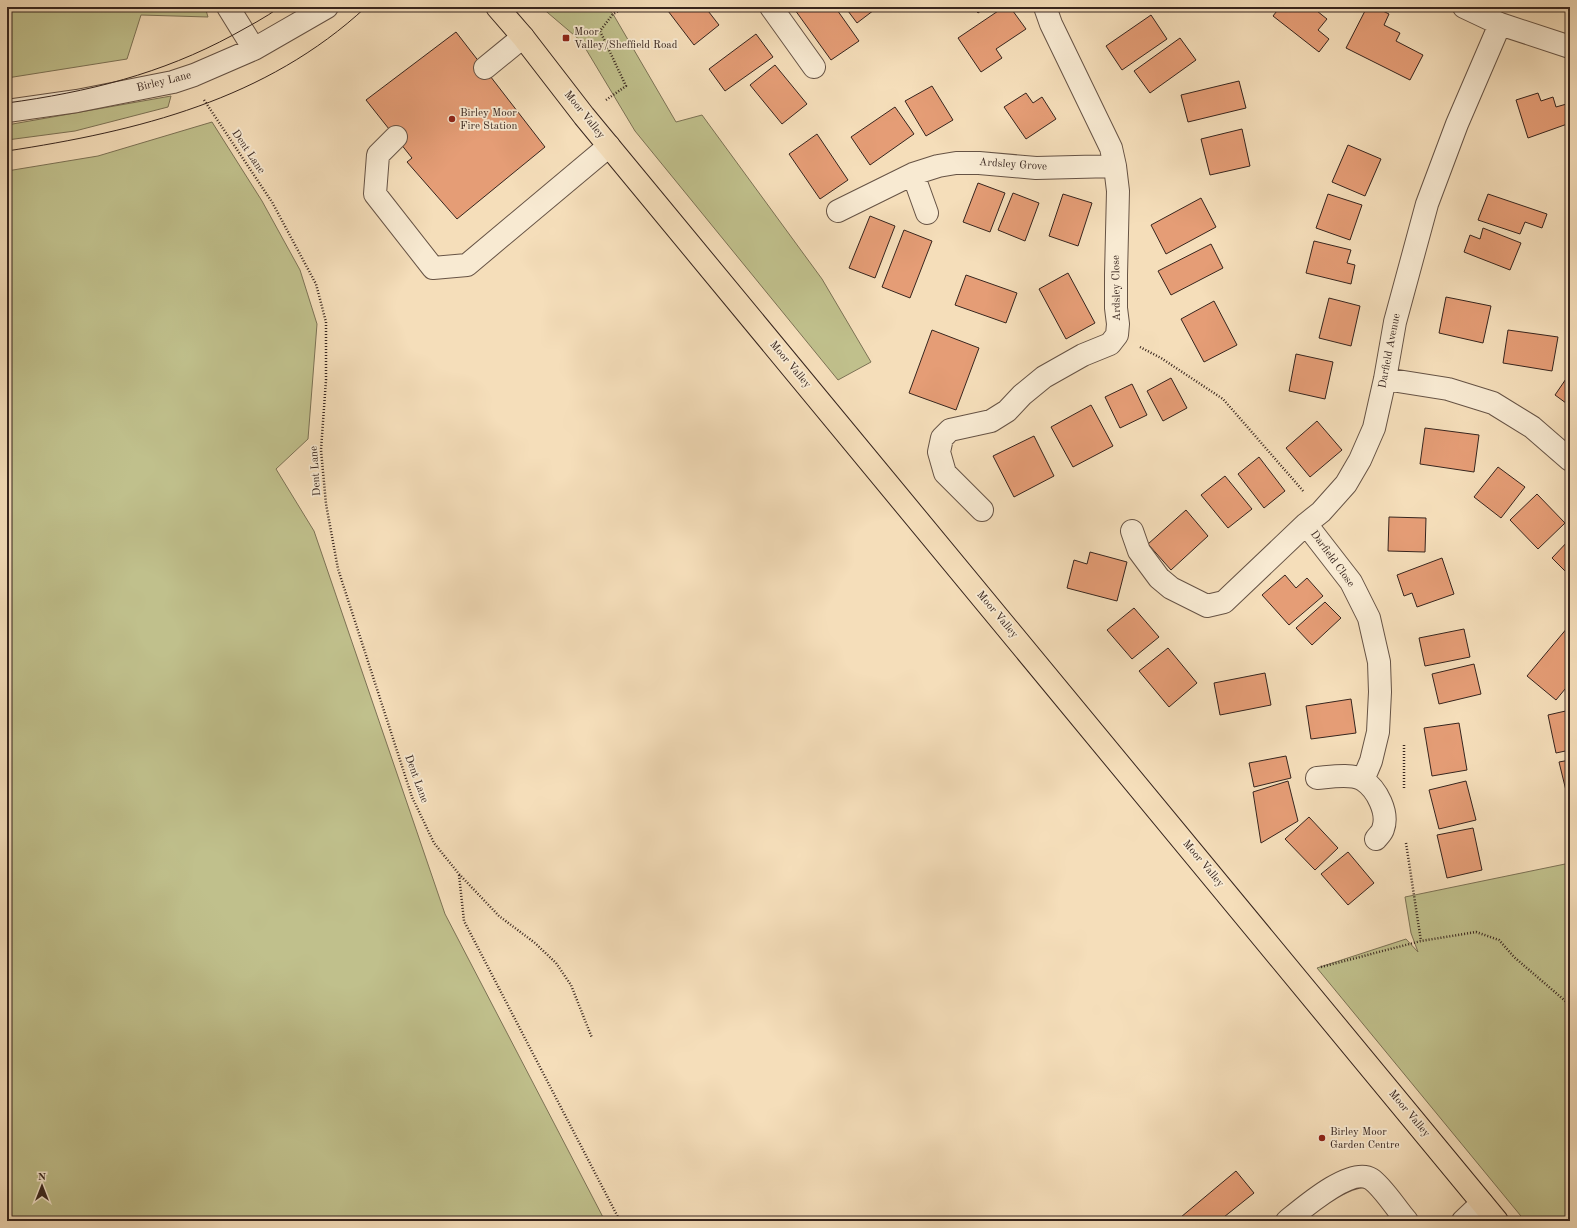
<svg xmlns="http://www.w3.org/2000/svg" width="1577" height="1228" viewBox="0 0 1577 1228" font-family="'Old Standard TT',serif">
<rect width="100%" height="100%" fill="#f5deba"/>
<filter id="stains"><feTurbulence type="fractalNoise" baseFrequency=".005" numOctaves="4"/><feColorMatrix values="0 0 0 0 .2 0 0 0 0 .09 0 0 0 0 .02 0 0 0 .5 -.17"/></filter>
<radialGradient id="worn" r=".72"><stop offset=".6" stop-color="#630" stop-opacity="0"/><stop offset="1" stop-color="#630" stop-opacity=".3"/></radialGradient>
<path fill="#c0c08c" stroke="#7c7255" d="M7,7H205L208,17L141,15L127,59L7,78Z
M541,7H605L613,14L676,122L702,115L822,279L871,362L838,380L635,131L581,41Z
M171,96L168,107L75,131L7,140V125Z
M212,122L262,201L300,270L317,324L308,439L276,469L314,531L445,914L605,1221H7V171L98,156Z
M1570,863V1221H1525L1317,968L1406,939L1418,952L1411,933L1405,897Z"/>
<path fill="#e59d76" stroke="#37251e" d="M665,7H705L719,25L694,45Z
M800,7H835L859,41L831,60L795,10Z
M845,7H878L857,23Z
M973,7H986L978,13Z
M1004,7H1010L1026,29L996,49L1002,58L981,72L958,38Z
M1280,7H1312L1327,19L1318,30L1329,39L1319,52L1273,16Z
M1367,7H1375L1389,14L1384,25L1400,33L1396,41L1423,55L1410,80L1346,48Z
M1151,15L1167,39L1122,70L1106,46Z
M456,32L545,147L457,219L407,162L412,158L366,100Z
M756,34L773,57L725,91L709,69Z
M1180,38L1196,60L1150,93L1134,71Z
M775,65L807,104L782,124L750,85Z
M1239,81L1246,108L1188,122L1181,95Z
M932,86L953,120L926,136L905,101Z
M1026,93L1033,103L1042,97L1056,119L1026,139L1004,107Z
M1538,93L1541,101L1553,97L1556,107L1570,103V123L1528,138L1516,100Z
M895,107L914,134L870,165L851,137Z
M1242,129L1250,166L1210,175L1201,139Z
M817,134L848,180L820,199L789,154Z
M1348,145L1381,159L1365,196L1332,182Z
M978,183L1005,193L990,232L963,222Z
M1013,193L1039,203L1025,241L998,230Z
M1063,194L1092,203L1078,246L1049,236Z
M1328,194L1362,205L1350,240L1316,228Z
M1488,194L1547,214L1542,228L1525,222L1520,234L1478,220Z
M1201,198L1216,227L1166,254L1151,225Z
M870,216L895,226L875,278L849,268Z
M1483,228L1521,243L1510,270L1464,252L1470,235L1480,239Z
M904,230L932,241L910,298L882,287Z
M1314,241L1351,250L1347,263L1355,265L1351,284L1306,273Z
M1211,244L1223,268L1171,295L1158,271Z
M1068,273L1095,323L1066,339L1039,289Z
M966,275L1017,293L1006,323L955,305Z
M1446,297L1491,306L1483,343L1439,333Z
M1329,298L1360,306L1351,346L1319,338Z
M1214,301L1237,345L1204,362L1181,319Z
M932,330L979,348L956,410L909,393Z
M1508,330L1558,337L1552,371L1503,363Z
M1296,354L1333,362L1325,399L1289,391Z
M1570,373V406L1555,395Z
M1171,378L1187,408L1163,421L1147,391Z
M1132,384L1147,415L1120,428L1105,397Z
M1091,405L1113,446L1073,467L1051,427Z
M1317,421L1342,450L1310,477L1286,448Z
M1425,428L1479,435L1474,472L1420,464Z
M1034,436L1054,476L1014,497L993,456Z
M1259,457L1285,491L1264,508L1238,474Z
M1498,467L1525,487L1501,518L1474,497Z
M1225,476L1252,509L1228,528L1201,495Z
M1537,494L1565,523L1538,549L1510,520Z
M1186,510L1208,536L1171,570L1148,544Z
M1389,517L1426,518L1425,552L1388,551Z
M1570,539V576L1552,558Z
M1090,552L1127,562L1117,601L1067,588L1074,560L1087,564Z
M1442,558L1454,594L1417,607L1412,593L1404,596L1397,575Z
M1285,575L1296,588L1307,578L1323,596L1289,625L1262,595Z
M1325,602L1341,618L1312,645L1296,628Z
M1134,608L1159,637L1132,659L1107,630Z
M1568,627L1570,628V683L1556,700L1527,676Z
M1464,629L1470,657L1425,666L1419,638Z
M1168,648L1197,683L1169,707L1139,671Z
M1474,664L1481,694L1439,704L1432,674Z
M1265,673L1271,705L1220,715L1214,683Z
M1351,699L1356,733L1311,739L1306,706Z
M1570,710V750L1556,753L1548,715Z
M1459,723L1467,770L1432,776L1424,728Z
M1286,756L1291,778L1254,787L1249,763Z
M1570,760V807L1559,762Z
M1288,781L1298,821L1261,843L1253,792Z
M1466,781L1476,820L1439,829L1429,790Z
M1309,817L1338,848L1315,870L1285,839Z
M1473,828L1482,870L1447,878L1437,835Z
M1348,852L1374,883L1348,905L1321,874Z
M1236,1171L1254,1193L1219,1221H1184L1181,1217Z"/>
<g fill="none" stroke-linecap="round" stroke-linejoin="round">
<g stroke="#665345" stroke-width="24">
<path id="minor" d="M228,7L254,49
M771,7L814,67
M1464,7L1500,24L1570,47
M485,68L523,37
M7,111L77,101L173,82L194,75L254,49L327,7
M396,137L378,155L375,194L433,268L467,265L609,146
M913,174L927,213
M838,211L913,174L938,166L956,163H979L1036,168L1115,166
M1385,379L1448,389L1493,403L1532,427L1570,460
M982,510L945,473L939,452L942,438L950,430L991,421L1007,411L1022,395L1044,377L1083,355L1110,344L1117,335L1118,324L1116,308V275L1118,191L1115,166L1111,148L1051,24L1045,7
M1306,524L1351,582L1369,618L1379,662L1380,692L1378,732L1371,761L1363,780
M1132,531L1139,551L1159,578L1171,588L1207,606L1224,602L1306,524L1321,512L1346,484L1360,460L1374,428L1385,379L1395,322L1427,204L1457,124L1500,24
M1317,778C1330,777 1352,773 1363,780C1377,789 1389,813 1383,829C1382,833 1378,836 1376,839
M1287,1221C1302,1209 1351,1166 1371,1179C1383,1187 1397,1210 1407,1221
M1463,1221L1482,1203"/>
</g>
<g stroke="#37251e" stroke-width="24">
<path id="major" d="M497,7L523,37L584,116L1497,1221"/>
</g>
<path stroke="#37251e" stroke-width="2.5" stroke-dasharray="1 2" stroke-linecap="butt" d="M191,7H202
M204,100L272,202L316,284L326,322V380L321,450L326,504L338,569L412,797L434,843L459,874L499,916L535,943L556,963L571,985L592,1038
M606,100L626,86L600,31L613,14L625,7
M1140,347L1161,358L1223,399L1304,492
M1404,745V788
M1406,843L1421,941
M459,875L464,921L620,1221
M1321,967L1421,941L1476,932L1499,940L1514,957L1570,1005"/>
<use href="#minor" stroke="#f8ead2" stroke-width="22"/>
<use href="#major" stroke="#f5deba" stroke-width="22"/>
<path stroke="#37251e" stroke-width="1" d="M7,103C88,92 161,74 233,35C249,26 265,18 280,7
M7,151C138,131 266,100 366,7"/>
</g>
<g fill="#8f2418" stroke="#f8ead2" stroke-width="1.5">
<rect x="562" y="34" width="8" height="8" rx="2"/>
<circle cx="452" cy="119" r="4"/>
<circle cx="1322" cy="1138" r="4"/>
</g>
<g text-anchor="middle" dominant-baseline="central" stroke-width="3.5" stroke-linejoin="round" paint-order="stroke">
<g font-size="11" fill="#37251e" stroke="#f8ead2" text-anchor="start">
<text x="574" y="32">Moor<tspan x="574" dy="13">Valley/Sheffield Road</tspan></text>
<text x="460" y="113">Birley Moor<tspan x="460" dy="13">Fire Station</tspan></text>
<text x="1330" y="1132">Birley Moor<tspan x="1330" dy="13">Garden Centre</tspan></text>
</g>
<g font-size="11" fill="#37251e" stroke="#f8ead2">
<text transform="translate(164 82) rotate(-14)">Birley Lane</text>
<text transform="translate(584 115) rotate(51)">Moor Valley</text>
<text transform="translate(248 152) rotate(56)">Dent Lane</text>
<text transform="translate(1013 165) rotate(4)">Ardsley Grove</text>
<text transform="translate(1117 288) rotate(-91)">Ardsley Close</text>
<text transform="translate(1390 351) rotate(-79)">Darfield Avenue</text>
<text transform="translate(790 365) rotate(50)">Moor Valley</text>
<text transform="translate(316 471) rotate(-94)">Dent Lane</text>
<text transform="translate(1332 559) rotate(54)">Darfield Close</text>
<text transform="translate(997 615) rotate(50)">Moor Valley</text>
<text transform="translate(416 779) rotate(70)">Dent Lane</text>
<text transform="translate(1203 864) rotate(50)">Moor Valley</text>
<text transform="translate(1409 1114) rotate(50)">Moor Valley</text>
</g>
</g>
<rect width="1577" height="1228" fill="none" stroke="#f5deba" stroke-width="24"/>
<rect x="8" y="8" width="1561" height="1212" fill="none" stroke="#37251e" stroke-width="2"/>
<rect x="12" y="12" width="1553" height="1204" fill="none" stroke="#37251e"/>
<g transform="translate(42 1186)" stroke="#f8ead2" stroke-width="3" paint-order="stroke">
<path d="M0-3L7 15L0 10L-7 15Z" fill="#37251e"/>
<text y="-6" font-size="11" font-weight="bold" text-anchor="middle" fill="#37251e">N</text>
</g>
<rect width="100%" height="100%" filter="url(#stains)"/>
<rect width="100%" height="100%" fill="url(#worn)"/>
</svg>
